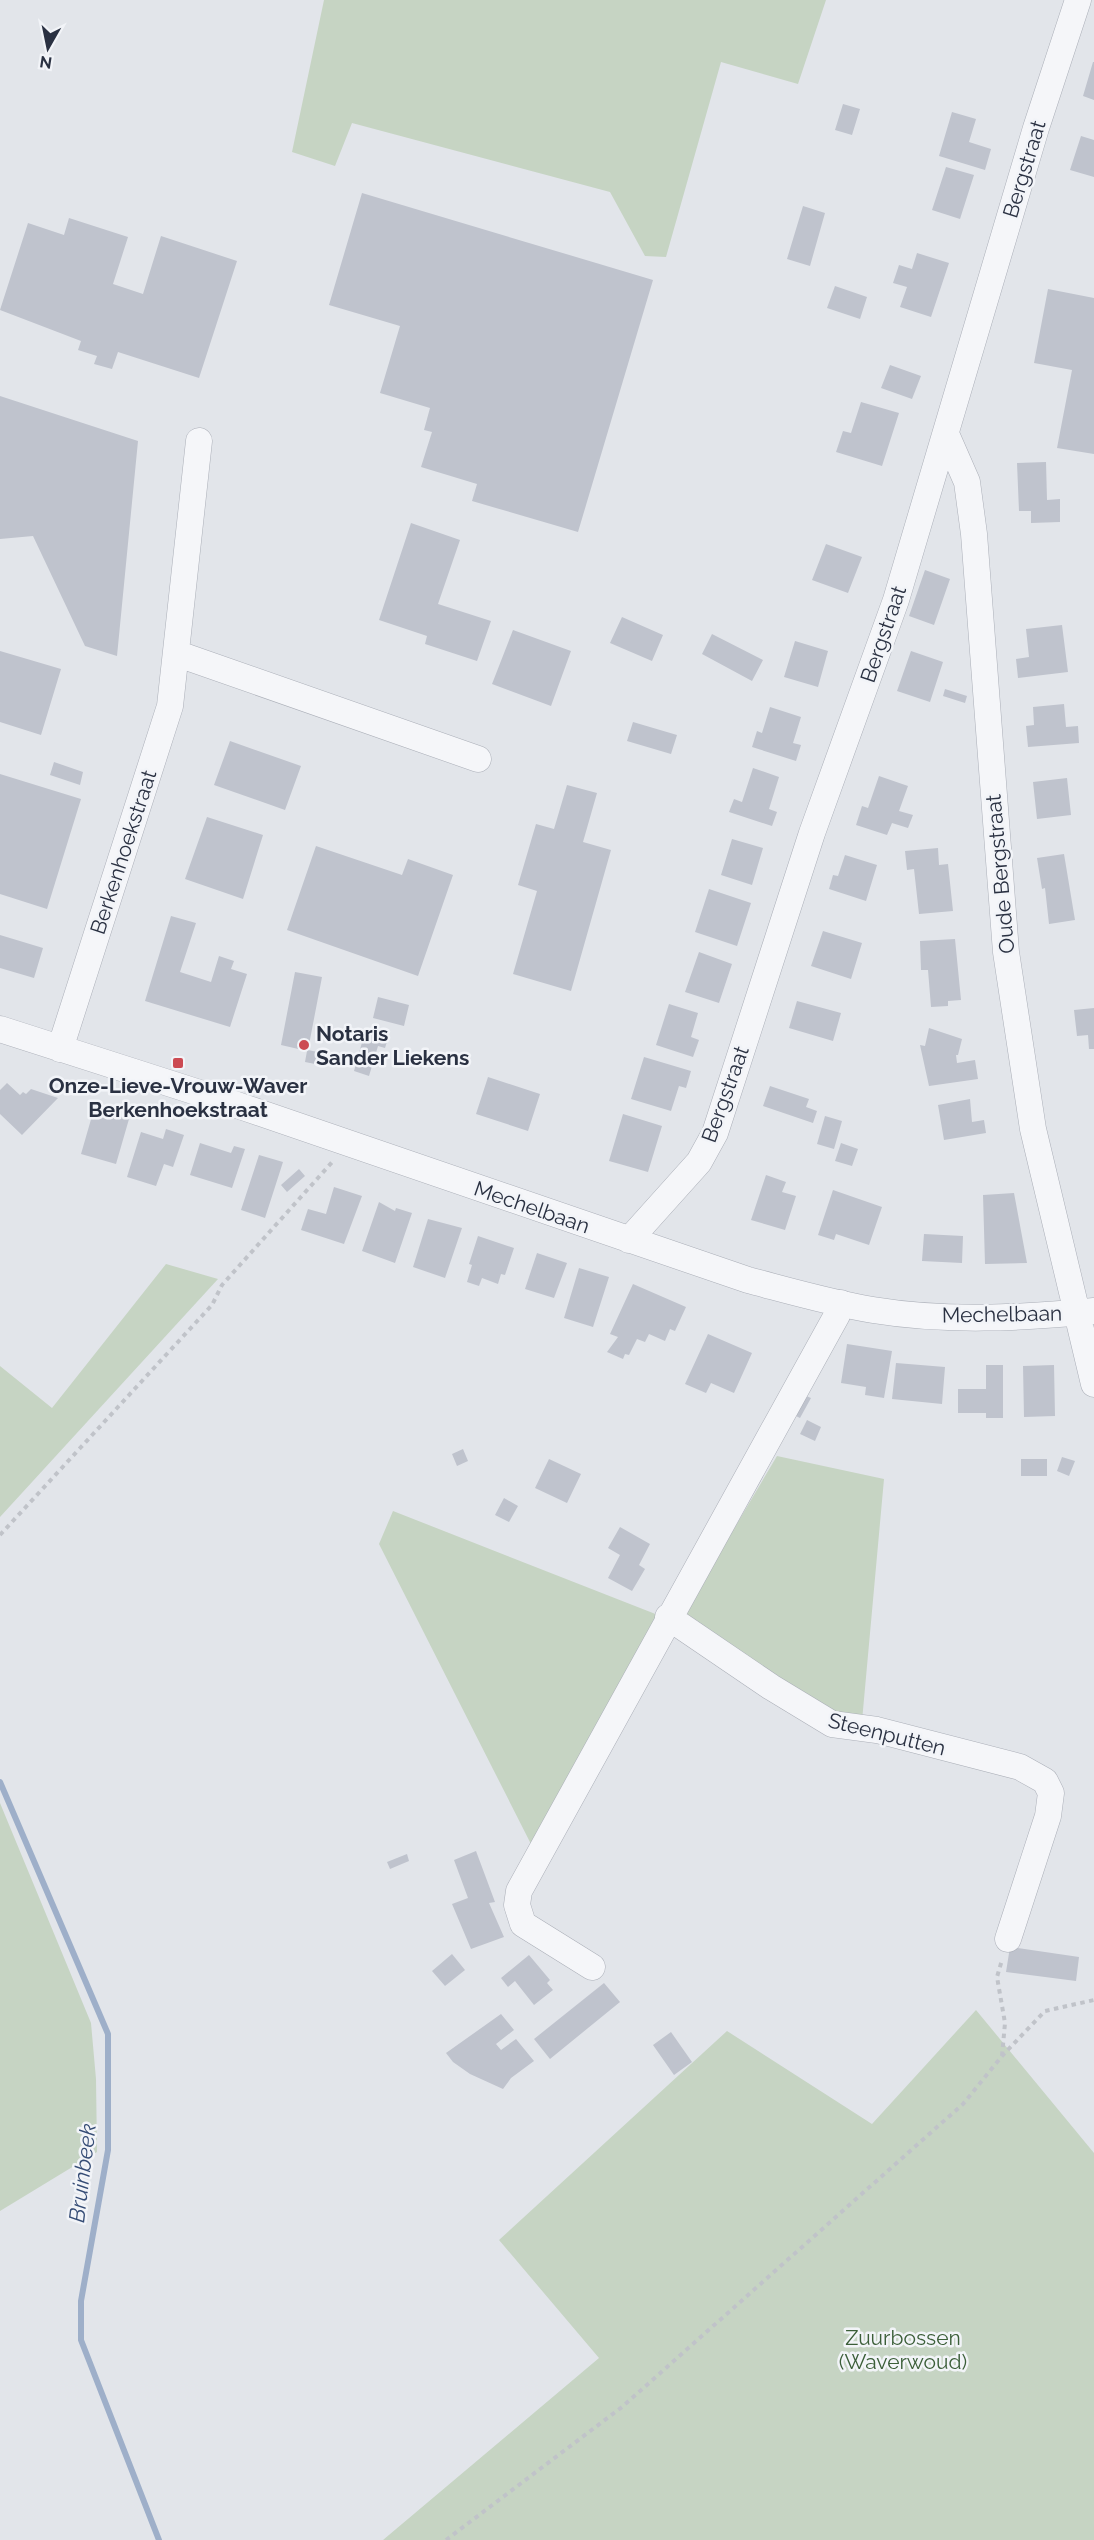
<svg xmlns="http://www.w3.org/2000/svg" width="1094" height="2540" viewBox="0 0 1094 2540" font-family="Raleway,sans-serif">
<rect width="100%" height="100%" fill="#e2e5ea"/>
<path fill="#c6d4c3" d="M324,0H826L798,84L721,62L666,257L645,256L610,192L352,123L335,166L292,152Z
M166,1264L218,1279L0,1517V1366L52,1408Z
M777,1456L884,1479L862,1721L825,1709L683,1615Z
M393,1511L658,1615L534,1850L379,1544Z
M0,1803L91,2023L96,2079L97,2152L0,2211Z
M976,2010L1094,2153V2540H383L599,2358L499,2240L727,2031L872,2124Z"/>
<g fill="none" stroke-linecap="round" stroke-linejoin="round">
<path stroke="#9eafc9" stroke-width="6" d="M0,1782L108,2034V2150L81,2301V2340L159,2540"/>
</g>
<path fill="#bfc3cd" d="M1093,62H1094V100L1083,96Z
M843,104L860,109L852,135L835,130Z
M952,112L976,119L969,142L991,149L985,170L939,156Z
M1081,136L1094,140V177L1070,170Z
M946,167L974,175L960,219L932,210Z
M362,193L653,280L578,532L472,501L477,484L421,467L432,432L424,430L430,408L380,393L400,326L329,305Z
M803,206L825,213L810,266L787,259Z
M69,218L128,237L113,284L143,294L161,236L237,261L199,378L118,352L112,369L94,364L97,356L78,350L81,341L0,310L28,223L64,235Z
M917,253L949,263L931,317L900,307L907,287L893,283L899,265L912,269Z
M835,286L867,297L860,319L827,308Z
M1048,289L1094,298V454L1057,448L1072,370L1034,363Z
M890,365L921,376L912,399L881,388Z
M0,396L138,441L117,656L85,646L33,536L0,539Z
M861,402L899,413L882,466L836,452L843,431L851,433Z
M1046,462L1047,500L1060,499V522L1031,523V511H1019L1017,463Z
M411,523L460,540L438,604L491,621L477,661L425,644L427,636L379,620Z
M826,544L862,557L848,593L812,580Z
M925,570L950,579L934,625L909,616Z
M622,617L663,635L652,661L610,643Z
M1062,625L1068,672L1018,678L1016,659L1029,657L1026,629Z
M513,630L571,651L551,706L492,684Z
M712,634L763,660L752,681L702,654Z
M795,641L828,651L818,687L784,677Z
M0,651L61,669L41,735L0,722Z
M911,651L943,662L930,702L897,691Z
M945,689L967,696L965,703L943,696Z
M1064,704L1066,727L1078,726L1079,743L1028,747L1026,726L1034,725L1033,707Z
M770,707L801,717L793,743L801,745L796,761L752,747L757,731L762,733Z
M633,722L677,735L671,754L627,741Z
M230,741L301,766L285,810L214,785Z
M54,762L83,772L80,785L50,775Z
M753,768L779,777L769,809L777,812L772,826L729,812L734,799L742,802Z
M0,774L81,799L47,909L0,894Z
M879,776L908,786L899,811L913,815L908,828L892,823L887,835L856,825L862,806L868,808Z
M1067,778L1071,815L1037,819L1033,782Z
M567,785L597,793L583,842L611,850L571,991L513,974L537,891L518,885L536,824L554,829Z
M207,817L263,835L243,899L185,879Z
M732,839L763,848L752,885L721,875Z
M316,846L402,875L408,859L453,875L418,976L287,930Z
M938,848L939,865L948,864L953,911L919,914L914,869L907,870L905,851Z
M1064,854L1075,920L1049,924L1045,888L1042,889L1037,858Z
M845,855L877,865L866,901L829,889L833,875L838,876Z
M709,889L751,903L737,946L695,932Z
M171,916L196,923L180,972L211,982L219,956L234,961L231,969L247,974L230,1027L145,1001Z
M823,931L862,943L851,979L811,966Z
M0,935L43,948L34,978L0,968Z
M955,939L961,1000L948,1001V1006L931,1007L928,970H921L920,941Z
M699,952L732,964L719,1003L685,992Z
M295,972L322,977L308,1050L327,1054L325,1066L305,1062L307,1051L281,1045Z
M378,997L409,1005L404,1026L373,1018Z
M797,1001L841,1013L833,1041L789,1028Z
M669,1004L698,1013L691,1037L699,1040L693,1057L656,1045Z
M1094,1008V1049H1089L1088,1035L1077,1036L1074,1010Z
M366,1028L389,1035L385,1048L378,1046L369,1076L354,1071Z
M929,1028L962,1039L958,1055H956L957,1063L975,1060L978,1079L929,1086L920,1045L925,1046Z
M644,1057L691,1071L686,1088L679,1086L671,1111L631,1099Z
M488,1077L540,1094L528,1131L476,1114Z
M7,1083L20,1095L23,1092L26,1094L31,1089L58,1098L22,1135L0,1114V1090Z
M770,1086L809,1099L806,1107L817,1111L813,1123L763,1106Z
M970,1099L972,1122L984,1120L986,1133L944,1140L938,1105Z
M94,1109L129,1119L116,1164L81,1154Z
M623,1114L662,1126L648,1172L609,1161Z
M825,1116L842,1121L834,1149L817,1144Z
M166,1129L184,1135L173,1167L164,1164L156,1186L127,1177L141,1132L163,1139Z
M200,1143L231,1153L234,1146L245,1149L232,1188L190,1175Z
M841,1143L858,1149L852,1166L835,1161Z
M259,1155L283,1162L265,1218L241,1210Z
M299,1169L305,1176L287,1192L281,1185Z
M766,1175L786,1182L782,1192L796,1196L785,1230L751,1220Z
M334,1187L362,1196L344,1244L301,1230L308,1209L326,1214Z
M833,1190L882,1207L869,1245L836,1234L834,1240L818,1235Z
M1014,1193L1027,1263L985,1264L983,1195Z
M379,1202L395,1211L396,1208L412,1213L395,1263L362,1251Z
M428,1219L462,1228L445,1278L413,1267Z
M924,1234L963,1236L962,1263L922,1261Z
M478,1236L514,1248L505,1275L501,1274L498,1284L482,1278L479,1286L467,1282L472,1265L469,1264Z
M537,1253L567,1263L554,1298L525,1289Z
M579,1268L609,1277L593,1327L564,1318Z
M633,1284L686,1307L675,1331L670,1329L665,1341L649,1334L645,1342L637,1339L629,1355L625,1354L623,1359L607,1352L618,1337L610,1334Z
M708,1334L752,1353L734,1393L711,1383L706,1393L685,1384Z
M847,1344L892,1351L884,1398L865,1395L866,1387L841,1383Z
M896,1363L945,1367L942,1404L892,1399Z
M986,1365H1003V1418H986V1413H958V1389H986Z
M1054,1365L1055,1416L1024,1417L1023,1366Z
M806,1396L811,1398L800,1418L796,1416Z
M807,1420L821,1427L815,1441L800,1434Z
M463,1449L468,1461L457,1466L452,1454Z
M1062,1457L1075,1461L1069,1476L1057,1471Z
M549,1459L581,1474L567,1503L535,1488Z
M1021,1459H1047V1476H1021Z
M504,1498L518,1506L509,1522L495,1515Z
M620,1527L650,1544L639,1565L645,1569L632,1591L608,1578L620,1555L608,1548Z
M476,1851L495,1902L489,1903L504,1937L471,1949L452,1904L468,1898L454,1860Z
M407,1854L409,1861L390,1869L387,1862Z
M1010,1947L1079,1957L1076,1981L1006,1972Z
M452,1954L465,1970L445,1986L432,1971Z
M529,1955L550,1980L547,1983L553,1990L534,2005L515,1981L508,1987L501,1978Z
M604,1983L620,2002L550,2059L534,2039Z
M501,2014L514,2030L496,2044L501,2050L516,2039L534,2061L511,2078L503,2089L470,2074L453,2062L446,2053Z
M671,2032L692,2062L674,2075L653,2045Z"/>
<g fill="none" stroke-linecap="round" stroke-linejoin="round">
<g stroke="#abafb8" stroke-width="27">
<path id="minor" d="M946,434L967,482L974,534L1006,952L1033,1129L1094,1384
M178,654L478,759
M0,1029L237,1105L748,1280C790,1291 831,1303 873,1310C946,1322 1022,1318 1094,1311
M60,1049L170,706L199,441
M629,1240L699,1162L715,1133L812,833L896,600L1036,128L1078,0
M668,1617L771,1687L832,1724L877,1730L1020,1767L1045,1781L1051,1793L1048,1816L1008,1939
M592,1967L523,1924L517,1905L519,1891L837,1315L841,1303"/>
</g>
<path stroke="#c0c3c9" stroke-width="4" stroke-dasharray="4.5 4.5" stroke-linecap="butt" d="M0,1535L212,1305L222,1285L334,1160
M1002,2056L1005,2023L997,1977L1002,1960
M446,2540L622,2407L963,2104L1002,2056L1045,2011L1094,2000"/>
<use href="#minor" stroke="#f5f6f9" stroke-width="26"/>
</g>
<g fill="#cc4a52" stroke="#f2f4f8" stroke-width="2">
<circle cx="304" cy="1045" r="6"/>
<rect x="172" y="1057" width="12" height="12" rx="3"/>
</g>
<g text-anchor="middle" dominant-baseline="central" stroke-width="5" stroke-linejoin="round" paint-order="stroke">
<g font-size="21" fill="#2a3142" stroke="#f2f4f8">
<text transform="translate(1024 169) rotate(-73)">Bergstraat</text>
<text transform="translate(883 634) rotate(-71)">Bergstraat</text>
<text transform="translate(123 852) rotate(-72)">Berkenhoekstraat</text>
<text transform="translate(1000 874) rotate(-95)">Oude Bergstraat</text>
<text transform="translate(725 1094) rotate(-70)">Bergstraat</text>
<text transform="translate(532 1207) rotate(19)">Mechelbaan</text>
<text transform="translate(1002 1314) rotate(-1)">Mechelbaan</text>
<text transform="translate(887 1734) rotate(14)">Steenputten</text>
</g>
<g font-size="21" font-weight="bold" fill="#2a3142" stroke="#f2f4f8" text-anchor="start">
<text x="316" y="1033">Notaris<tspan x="316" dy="24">Sander Liekens</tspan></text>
<text x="178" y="1085" text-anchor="middle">Onze-Lieve-Vrouw-Waver<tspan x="178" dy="24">Berkenhoekstraat</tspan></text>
</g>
<g font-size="21" fill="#3b5e38" stroke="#f2f4f8">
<text x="903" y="2337">Zuurbossen<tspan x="903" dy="24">(Waverwoud)</tspan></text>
</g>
<g font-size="22" font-style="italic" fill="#354c75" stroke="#f2f4f8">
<text transform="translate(82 2173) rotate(-83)">Bruinbeek</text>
</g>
</g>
<g transform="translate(48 48) rotate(189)" stroke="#f2f4f8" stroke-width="4.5" paint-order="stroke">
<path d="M0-4.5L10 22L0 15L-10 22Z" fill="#2a3142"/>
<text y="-9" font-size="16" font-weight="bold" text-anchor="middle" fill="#2a3142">N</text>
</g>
</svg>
